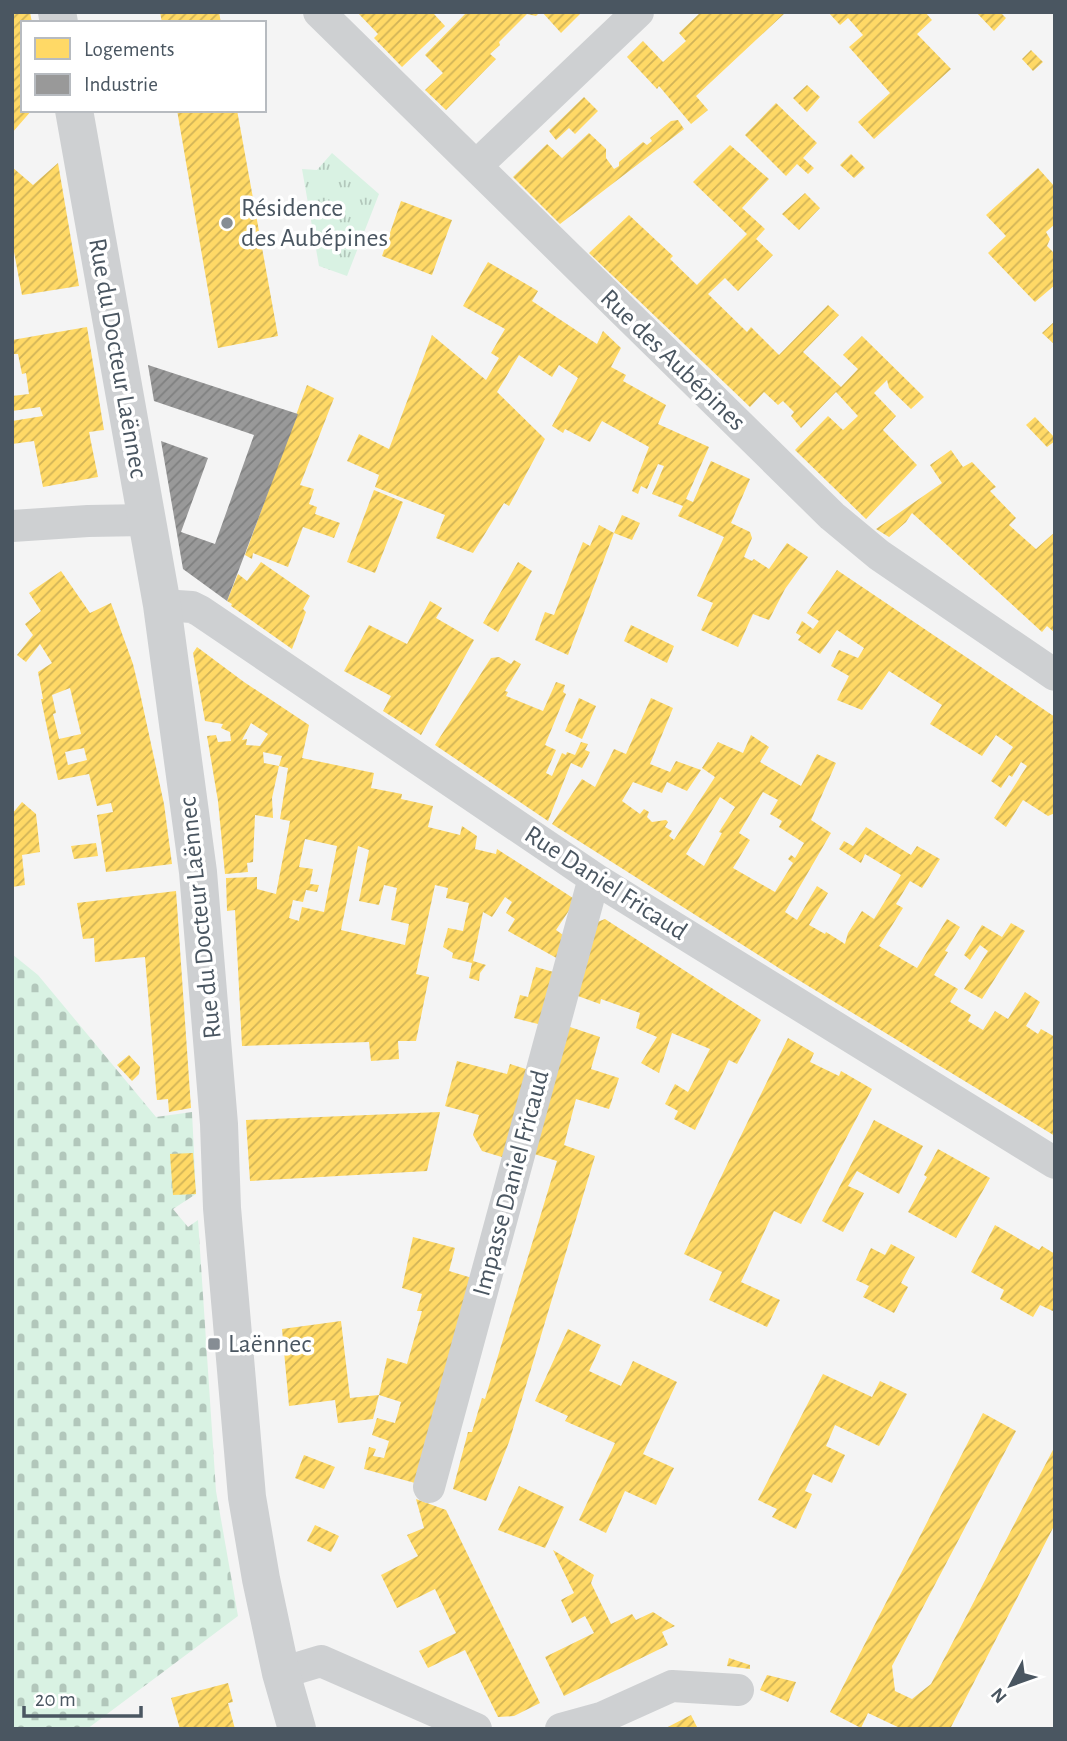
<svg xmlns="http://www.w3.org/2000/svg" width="1067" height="1741" viewBox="0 0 1067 1741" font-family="'Alegreya Sans',sans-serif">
<defs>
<pattern id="grass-tufts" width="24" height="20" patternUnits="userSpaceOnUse" patternTransform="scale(1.75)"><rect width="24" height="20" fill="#d9f2e3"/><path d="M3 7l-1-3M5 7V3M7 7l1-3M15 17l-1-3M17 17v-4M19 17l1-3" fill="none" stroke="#b2c7bb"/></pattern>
<pattern id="cemetery-stones" width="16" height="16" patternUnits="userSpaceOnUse" patternTransform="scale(1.75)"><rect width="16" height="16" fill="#d9f2e3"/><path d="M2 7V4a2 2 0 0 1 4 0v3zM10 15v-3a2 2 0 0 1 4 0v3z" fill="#b2c7bb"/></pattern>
<pattern id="homes-hatch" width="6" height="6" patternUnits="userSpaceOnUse" patternTransform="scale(1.75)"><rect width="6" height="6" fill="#ffd966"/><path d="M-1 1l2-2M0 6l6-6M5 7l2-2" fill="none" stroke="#d0b357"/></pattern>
<pattern id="industry-hatch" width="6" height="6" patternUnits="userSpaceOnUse" patternTransform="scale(1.75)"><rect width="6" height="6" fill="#999"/><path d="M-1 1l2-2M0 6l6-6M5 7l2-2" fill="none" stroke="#7f8080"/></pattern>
</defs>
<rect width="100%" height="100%" fill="#f4f4f4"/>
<path fill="url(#grass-tufts)" d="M332,153L379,194L347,276L319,266L302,169L317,170Z"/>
<path fill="url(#cemetery-stones)" d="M12,954L38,975L156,1117L192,1112L196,1194L173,1209L188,1227L198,1220L216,1491L238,1616L87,1729H12Z"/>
<path fill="url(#homes-hatch)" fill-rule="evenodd" d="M12,12H30L32,23H23V110H32L12,133Z
M160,12H219L221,23H162Z
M357,12H435L434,14L445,26L402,67L374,38L378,34Z
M467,12H540L536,16L527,14L499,42L500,45L490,54L496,59L446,110L425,90L443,73L425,55Z
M542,12H582L561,33Z
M701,12H712L713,14L716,12H786L696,96L708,110L691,124L659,86L657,89L627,57L643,41L663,62L686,41L679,33Z
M828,12H925L932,20L917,34L951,69L874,139L858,122L890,93L849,47L863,35L848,18L840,25Z
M976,12H1000L1006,18L994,31Z
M1031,50L1043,62L1033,71L1022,59Z
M807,85L820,97L807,112L793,98Z
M584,97L598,111L575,134L569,128L556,140L549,131Z
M776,103L817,143L803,158L814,168L808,174L797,164L786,176L745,135Z
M177,110H237L278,336L218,348Z
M678,120L684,129L560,224L513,177L547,144L562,158L589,133L606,149V158L614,169L619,166V162L643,142L647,145L652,141L650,138L671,121Z
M730,145L769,179L742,208L765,229L756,239L773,255L738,291L725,278L708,294L747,332L751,327L779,355L828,305L839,315L803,352L841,387L858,369L843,355L862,336L924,397L911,409L889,388L887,380L874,393L896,416L883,430L917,465L866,519L795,450L828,416L843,430L858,416L836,392L801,428L791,416L794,412L783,401L778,405L764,392L750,407L589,253L629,215L673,256L670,259L697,285L747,234L693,182Z
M851,154L865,168L854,178L840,165Z
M58,163L79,286L22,295L12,241V167L33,185Z
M1038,168L1055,187V224L1046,232L1050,239L1047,246L1055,254V285L1035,302L988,253L1006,236L986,215Z
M805,193L820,208L799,230L782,214Z
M401,201L452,220L432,275L382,256Z
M488,262L538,291L532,301L597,344L603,331L621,348L611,367L626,375L623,381L666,405L658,424L709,447L686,499L693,502L711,461L750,479L731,523L750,532L752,538L744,557L752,561L754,559L769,569L787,543L808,557L785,589L769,620L753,614L738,647L701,630L713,603L697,596L724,537L678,516L683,506L652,494L664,466L658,464L647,489L641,486L638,494L632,491L649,447L602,421L590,442L565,429L563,433L552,426L578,378L559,365L552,377L519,355L497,392L545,439L509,506L504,503L473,553L436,538L445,515L375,487L379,475L347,461L359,434L389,449L432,335L486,380L499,358L491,353L505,329L463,306Z
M1055,321V345L1042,333Z
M87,327L104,430L89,432L98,477L43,487L34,441L12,444V421L43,416L40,407L12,411V396L29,394L26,373L22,374L18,354H12V340Z
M307,385L334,398L300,485L314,489L309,504L317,507L315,514L340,523L334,538L303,527L288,567L253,553L252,559L245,555Z
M1035,417L1055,438V441L1047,447L1026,425Z
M951,450L963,467L972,462L996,487L990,491L1016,518L1009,525L1036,549L1055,532V633L1047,626L1042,632L912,513L906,522L889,537L876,529L942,483L930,465Z
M374,490L403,502L375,573L347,562Z
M622,515L640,523L632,540L614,533Z
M599,525L614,533L568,655L535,640L545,612L554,615L583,542L590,546Z
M261,562L310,596L303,609L306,612L292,649L231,606L232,604L227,601L238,574L247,581Z
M518,562L532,571L498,632L483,623Z
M837,570L1055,717V813L1048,816L1023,800L1006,827L994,818L1027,766L1021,762L1012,777L1009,775L1001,788L991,781L1013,747L996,735L982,756L930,724L942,705L889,671L862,710L837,700L849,676L831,666L839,650L858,658L864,648L837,630L820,654L798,640L801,636L796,633L802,621L813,629L819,621L807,613Z
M61,571L90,613L111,603L133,664L140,693L164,804L172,864L106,872L97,815L113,812L111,803L97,806L89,774L58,780L41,699H43L38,672L52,663L40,644L26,662L17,655L33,635L25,624L41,611L29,593ZM70,688L81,734L59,739L53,714L56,713L52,695ZM84,748L87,760L68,765L65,752Z
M430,601L442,608L436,618L474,640L421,735L383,711L391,696L344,671L369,625L407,644Z
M631,625L674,646L667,663L624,641Z
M197,647L244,682L309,725L302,758L374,773L371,788L402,794L401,799L433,806L428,827L460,835L462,826L477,836L475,849L496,854L497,849L576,900L556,930L566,937L560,960L508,931L515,919L506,913L512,902L505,897L492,917L483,912L473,961L486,965L480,973L479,981L469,978L472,963L452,958L453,953L443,947L448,928L463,931L469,903L446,898L448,888L435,885L416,974L429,977L416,1041H398L399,1059L371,1061L369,1042L242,1046L235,910L227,911L226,878L257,877V889L276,894L290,821L280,819L288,768L279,766L282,756L263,752L264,763L279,766L272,798L273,818L255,815L253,862L247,863L248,872L225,874L218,801L207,736L216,735L218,742L231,741L230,732L221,728L223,724L205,721L193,653ZM251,723L268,734L260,746L246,745L247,739L242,740ZM305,839L337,846L324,912L302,907L299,921L289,918L293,900L303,902L306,890L317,892L319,885L310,884L313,869L299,867ZM358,846L369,850L359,901L379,905L384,885L397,888L391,920L409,924L405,945L341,930Z
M499,657L511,664L514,660L521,664L505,691L508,692L506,696L543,711L556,682L565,685L563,692L566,694L545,745L556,750L546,773L552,776L562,753L566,755L567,752L575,755L581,742L588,744L585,750L590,752L582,768L571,763L548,821L435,745L491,658Z
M579,698L596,706L582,739L565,731Z
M651,698L673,708L650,764L670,772L676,761L701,770L687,791L667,782L662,793L633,782L622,801L640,814L644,809L649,812L647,817L652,822L666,820L668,822L665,827L672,831L669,836L674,840L715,777L702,768L718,742L743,753L751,735L769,747L760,762L801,786L817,754L836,763L811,820L831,833L785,912L797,920L817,886L828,893L809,925L825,934L826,932L845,944L848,933L862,911L874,919L901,875L865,854L861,863L839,849L844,841L853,846L866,827L911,855L917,846L940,859L922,888L910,881L896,904L903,908L879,946L917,968L947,919L960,927L945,951L948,952L934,975L958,989L950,1002L971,1015L968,1021L983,1030L995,1011L1008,1019L1025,992L1040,1002L1026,1026L1038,1034L1041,1029L1055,1037V1136L782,970L552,824L582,779L595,787L614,749L626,754ZM763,792L778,800L770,814L782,821L779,827L804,843L795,858L791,855L788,859L793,863L775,892L733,868L750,840L739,833ZM720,797L735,807L719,832L722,833L704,866L686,854Z
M22,802L36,814L40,852L22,855L25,885L12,887V814Z
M96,843L98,856L74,859L71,846Z
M176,891L191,1108L169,1112L168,1099L157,1100L145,957L95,962L94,938L83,939L77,903Z
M605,919L761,1020L737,1064L729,1060L695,1130L674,1119L678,1111L665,1104L675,1084L688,1092L710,1049L672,1033L659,1073L641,1063L657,1037L636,1028L640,1013L601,999L600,1004L575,995L595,923Z
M1011,923L1025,931L982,999L964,989L988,951L980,945L970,960L964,955L982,925L1002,937Z
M536,967L557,973L542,1025L514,1018L520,995L528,997Z
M567,1026L600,1037L591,1069L619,1078L609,1109L576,1099L564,1145L595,1156L509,1442L486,1501L453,1489L468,1432H472L482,1398L485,1399L557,1161L531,1153Z
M788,1038L814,1053L810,1062L839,1076L841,1071L872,1089L801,1224L774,1211L741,1282L780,1300L767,1327L709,1300L722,1272L684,1254Z
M129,1055L140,1067L139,1074L132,1081L117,1065Z
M457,1061L507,1074L510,1064L529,1070L505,1158L482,1151L473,1135L479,1115L445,1106Z
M440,1112L427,1171L250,1181L246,1120Z
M874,1120L923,1146L899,1194L857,1171L848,1186L864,1193L843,1232L822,1221Z
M938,1149L990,1178L956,1238L908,1212L927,1177L924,1175Z
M193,1153L196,1194L173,1195L170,1154Z
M995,1225L1039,1250L1042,1246L1055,1254V1312L1040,1305L1033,1317L1000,1299L1004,1290L971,1272Z
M413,1237L455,1248L449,1271L472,1278L415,1483L364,1469L369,1447L376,1449L373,1456L384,1458L389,1441L372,1435L377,1418L395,1423L401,1402L379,1395L387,1358L407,1364L422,1311H417L422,1294L402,1288Z
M891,1244L915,1257L901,1283L908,1287L894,1313L863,1297L869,1286L856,1280L871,1248L885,1255Z
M341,1321L350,1398L379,1395L373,1419L338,1423L335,1400L289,1406L282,1329Z
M568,1329L601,1345L589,1371L621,1386L633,1361L677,1382L643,1454L674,1468L656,1505L625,1491L606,1533L579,1520L615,1443L565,1421L568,1416L535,1401Z
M823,1374L872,1397L880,1381L907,1394L879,1446L835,1425L826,1446L845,1455L832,1483L813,1474L805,1491L812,1494L796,1529L772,1517L777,1509L758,1500Z
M983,1413L1016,1431L892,1666L895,1691L912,1699L931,1684L1055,1446V1524L950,1729H902L868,1713L861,1728L830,1712Z
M304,1455L335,1467L324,1489L295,1478Z
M519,1486L564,1507L545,1548L498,1530Z
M416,1499L446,1510L540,1703L514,1716L498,1717L465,1650L428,1668L419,1651L456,1633L435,1589L397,1608L381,1575L418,1556L407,1535L424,1528Z
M315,1525L339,1536L331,1552L307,1541Z
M553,1550L594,1575L591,1583L611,1624L632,1614L636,1620L653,1612L675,1626L662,1632L668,1645L564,1696L545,1657L594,1633L585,1616L572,1623L561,1600L574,1593Z
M729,1658L750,1665V1669L727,1666Z
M767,1675L796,1682L788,1702L760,1690Z
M228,1683L233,1702L228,1703L235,1729H180L171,1698Z
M691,1715L698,1729H664Z"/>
<path fill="url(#industry-hatch)" d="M148,365L298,414L227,601L183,569L161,441L208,458L181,532L215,544L254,435L154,401Z"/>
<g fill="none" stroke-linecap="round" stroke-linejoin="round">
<path stroke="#ced0d2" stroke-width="32" d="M319,12L832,516L879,555L1055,675
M476,166L638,12
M12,526L88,521L146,520
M162,605L192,607L200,611L594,878L1055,1163
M429,1487L594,878
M281,1673L321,1661L476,1729
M561,1729L601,1718L672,1686L738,1690"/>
<path stroke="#ced0d2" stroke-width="38" d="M57,12L59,23
M74,110L162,605L198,872L219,1124L222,1208L247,1497L261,1579L281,1673L297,1729"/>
</g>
<g fill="#868d94" stroke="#fff" stroke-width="2.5">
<circle cx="227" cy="223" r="7"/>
<rect x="207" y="1337" width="14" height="14" rx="3.5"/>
</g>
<g text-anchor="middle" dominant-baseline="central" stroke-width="7" stroke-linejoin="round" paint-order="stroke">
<g font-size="26" fill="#4a5661" stroke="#fff" text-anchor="start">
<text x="241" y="208">Résidence<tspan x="241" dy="30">des Aubépines</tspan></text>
<text x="228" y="1344">Laënnec</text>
</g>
<g font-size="26" fill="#4a5661" stroke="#fff">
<text transform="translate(118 358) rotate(80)">Rue du Docteur Laënnec</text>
<text transform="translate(673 360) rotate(44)">Rue des Aubépines</text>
<text transform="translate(606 883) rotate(33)">Rue Daniel Fricaud</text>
<text transform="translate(200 918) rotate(-96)">Rue du Docteur Laënnec</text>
<text transform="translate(511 1183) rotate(-75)">Impasse Daniel Fricaud</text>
</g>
</g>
<rect width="1067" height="1741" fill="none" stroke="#4a5661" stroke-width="28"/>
<rect x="21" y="21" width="245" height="91" fill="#ffffff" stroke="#b7bbc0" stroke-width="2"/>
<rect x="35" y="38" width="35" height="21" fill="#ffd966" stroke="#b7bbc0" stroke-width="2"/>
<text x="84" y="56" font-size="21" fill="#4a5661">Logements</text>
<rect x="35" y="74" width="35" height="21" fill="#999999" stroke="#b7bbc0" stroke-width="2"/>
<text x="84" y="91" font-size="21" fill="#4a5661">Industrie</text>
<g transform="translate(1011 1685) rotate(229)" stroke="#ffffff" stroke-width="5" paint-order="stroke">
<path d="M0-5L12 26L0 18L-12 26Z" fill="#4a5661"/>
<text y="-10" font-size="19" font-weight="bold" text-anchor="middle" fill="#4a5661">N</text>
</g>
<path d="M24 1706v10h117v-10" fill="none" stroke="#4a5661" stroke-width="3.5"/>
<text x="35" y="1706" font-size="21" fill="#4a5661" stroke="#ffffff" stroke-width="5" paint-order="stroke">20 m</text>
</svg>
